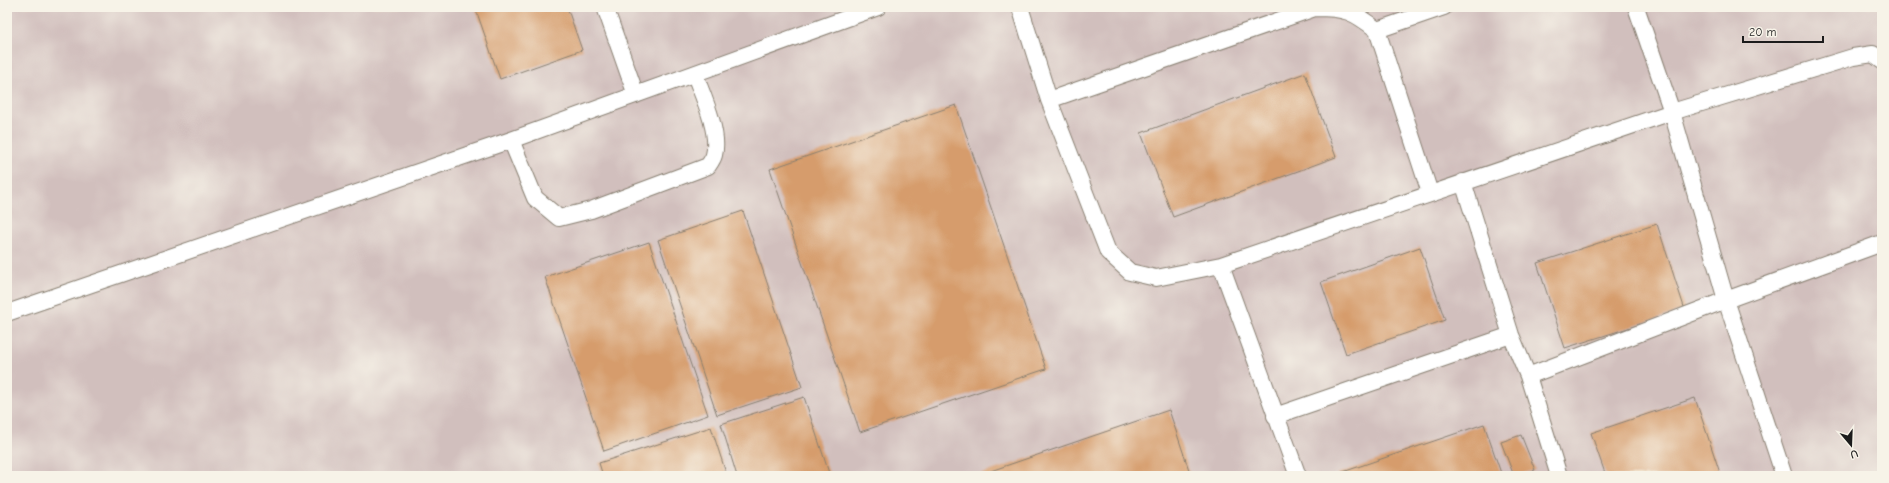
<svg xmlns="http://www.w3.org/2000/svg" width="1889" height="483" viewBox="0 0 1889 483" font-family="'Comic Neue',sans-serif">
<rect width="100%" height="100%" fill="#f7f3e8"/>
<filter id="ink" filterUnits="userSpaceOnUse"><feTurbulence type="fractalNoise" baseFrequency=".025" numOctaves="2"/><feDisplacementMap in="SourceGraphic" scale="8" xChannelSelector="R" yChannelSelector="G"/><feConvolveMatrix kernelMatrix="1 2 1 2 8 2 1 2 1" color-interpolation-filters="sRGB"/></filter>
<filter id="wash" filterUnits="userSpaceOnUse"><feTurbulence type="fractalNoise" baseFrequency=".012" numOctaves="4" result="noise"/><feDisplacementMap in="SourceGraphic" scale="16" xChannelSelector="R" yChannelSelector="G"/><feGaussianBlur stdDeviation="0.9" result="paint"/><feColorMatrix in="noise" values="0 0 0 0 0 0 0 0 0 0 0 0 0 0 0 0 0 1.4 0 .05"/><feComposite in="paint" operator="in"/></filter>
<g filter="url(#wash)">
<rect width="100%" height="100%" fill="#f2e1c5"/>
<path fill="#d1bfbd" d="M7,7H1882V476H7Z"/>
<g id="blocks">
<path fill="#d69c6c" d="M475,7H567L582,50L500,79Z
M1305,73L1336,157L1173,217L1141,133Z
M956,105L1046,369L860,432L770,169Z
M743,211L802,387L717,415L658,240Z
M1657,224L1685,310L1565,348L1537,263Z
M649,242L708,415L604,451L545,277Z
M1420,247L1445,320L1346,354L1321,282Z
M804,397L830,476H737L721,424Z
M1695,398L1721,476H1606L1591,433Z
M1169,410L1191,476H976Z
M1484,424L1502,476H1338L1337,474Z
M711,427L727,476H603L599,463Z
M1521,435L1535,470L1514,476L1501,442Z"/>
</g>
</g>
<g filter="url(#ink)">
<use href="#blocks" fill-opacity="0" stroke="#877e70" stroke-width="1"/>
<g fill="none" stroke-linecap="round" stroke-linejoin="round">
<g stroke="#877e70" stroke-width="18">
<path id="lane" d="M605,7L636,95
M1020,7L1049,100L1108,252L1130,272L1156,278L1221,265L1298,476
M1636,7L1672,112L1726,300L1784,476
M1377,30L1430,193
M1049,100L1315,8C1345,8 1353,11 1377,30L1444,7
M511,140L535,198L559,218L591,210L708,166C710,163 713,159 714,155C720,133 703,96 695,75
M1463,182L1511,335L1528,376L1559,476
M1221,265L1672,112L1853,57L1873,54L1882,61
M7,313L511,140L878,7
M1528,376L1726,300L1882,243
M1275,416L1511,335"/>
</g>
<use href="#lane" stroke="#fff" stroke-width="16"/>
</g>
</g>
<rect width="1889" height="483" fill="none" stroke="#f7f3e8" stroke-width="24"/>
<g transform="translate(1851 445) rotate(161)" stroke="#f7f3e8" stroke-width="3" paint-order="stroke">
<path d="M0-3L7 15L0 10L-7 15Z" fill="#1c1c1c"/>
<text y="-6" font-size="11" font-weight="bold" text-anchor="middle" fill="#1c1c1c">U</text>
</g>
<path d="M1743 36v6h80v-6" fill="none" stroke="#1c1c1c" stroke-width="2"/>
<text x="1749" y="36" font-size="12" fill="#1c1c1c" stroke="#f7f3e8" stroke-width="3" paint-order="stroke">20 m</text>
</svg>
